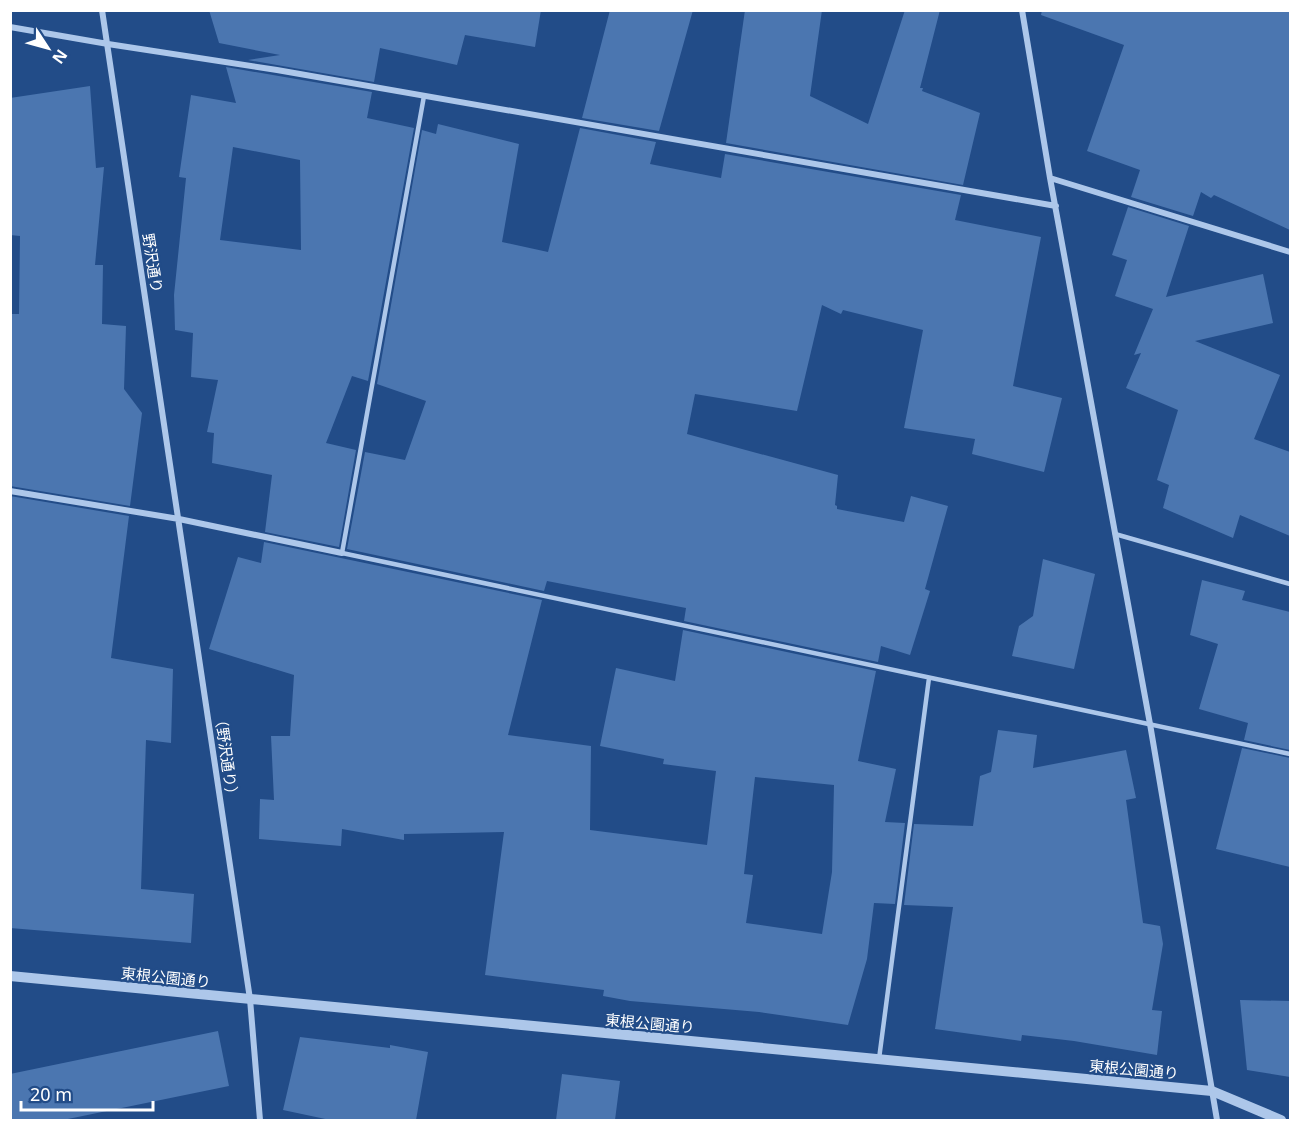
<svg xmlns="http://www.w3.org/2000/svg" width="1301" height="1131" viewBox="0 0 1301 1131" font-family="'Noto Sans','Noto Sans JP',sans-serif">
<rect width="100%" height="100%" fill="#224c88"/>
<path fill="#4b76b0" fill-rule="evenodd" d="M209,10H541L535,47L465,35L457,65L380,48L374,82L248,60L280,55L219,43Z
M610,10H693L659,131L582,118Z
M745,10H822L810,96L868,124L905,10H940L920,88H923L922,91L980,113L963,185L726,143Z
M1042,10H1290V230L1214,195L1211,198L1201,192L1193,216L1131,197L1140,170L1087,151L1124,45L1041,15Z
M226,67L372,92L367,118L414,128L368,381L352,376L326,443L356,450L339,547L265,532L272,475L212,463L214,433L207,432L218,380L191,377L193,333L175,330L174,295L186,178L179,177L191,95L236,103ZM233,147L300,160L301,250L220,240Z
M90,86L96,168L104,167L95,265H103L102,324L126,326L124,389L142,413L130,506L10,486V314H19L20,236L10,235V98Z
M438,124L519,144L502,242L548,252L580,128L656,142L650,164L721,178L725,154L961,195L955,220L1041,237L1013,386L1062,398L1044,472L972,454L975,439L904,428L923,330L843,310L841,314L822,305L797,411L695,394L687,434L838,475L835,505L837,506V509L904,522L911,496L948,506L925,589L930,591L910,655L881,646L878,662L684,621L686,608L547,581L544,591L347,549L365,452L405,460L426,401L377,384L422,130L436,134Z
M1128,207L1189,226L1166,297L1263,274L1273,323L1195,341L1280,375L1254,439L1290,452V536L1240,515L1233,538L1163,508L1169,485L1157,480L1178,410L1126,388L1141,353L1134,355L1153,309L1115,296L1127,260L1112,255Z
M10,496L129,516L111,658L173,669L171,743L146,740L141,889L194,894L191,943L10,928Z
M264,542L542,600L508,735L591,746L590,830L707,845L716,771L663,764L664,759L600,746L616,668L675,681L683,630L876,671L858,761L896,769L885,822L905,823L895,904L874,903L867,959L848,1025L759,1012L630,1001L603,996L604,990L485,975L504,832L404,834V840L342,829L341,846L259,839L260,799L274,800L271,736H290L294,675L209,649L238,557L261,563ZM755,777L834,785L832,872L822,934L746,923L753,875L744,874Z
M1043,559L1095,574L1074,669L1012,656L1019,626L1033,616Z
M1202,580L1245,591L1242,600L1290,612V750L1244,740L1248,723L1199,709L1218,644L1190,635Z
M998,730L1037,735L1033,768L1126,750L1136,798L1126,800L1143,923L1160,926L1163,944L1152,1010L1162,1011L1157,1055L1074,1041L1022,1035L1021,1041L935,1029L953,907L904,905L914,824L973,826L980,776L991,772Z
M1242,748L1290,758V867L1216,849Z
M1240,1000L1290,1001V1077L1247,1070Z
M218,1031L229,1086L63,1120H10V1074Z
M300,1037L390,1048V1045L428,1052L416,1120H330L283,1110Z
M562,1074L620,1081L615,1120H556Z"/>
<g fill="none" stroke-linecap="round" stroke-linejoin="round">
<path stroke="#adc7ea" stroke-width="4.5" d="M424,96L342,553L1290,754
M1115,534L1290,584
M879,1059L929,678"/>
<path stroke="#adc7ea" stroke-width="6" d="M102,10L250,999L260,1120
M1022,10L1050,178L1150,724L1217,1120
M10,27L108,44L277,70L1056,206
M1050,178L1290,252
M10,491L179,519L342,553"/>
<path stroke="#adc7ea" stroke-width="10" d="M10,976L1212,1091L1281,1120"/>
</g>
<g text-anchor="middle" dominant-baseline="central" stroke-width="4.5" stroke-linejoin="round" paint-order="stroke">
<g font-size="15" fill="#fff" stroke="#224c88">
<text transform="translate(153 263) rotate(81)">野沢通り</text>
<text transform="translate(227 757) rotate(82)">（野沢通り）</text>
<text transform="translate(166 977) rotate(6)">東根公園通り</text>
<text transform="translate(650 1023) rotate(5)">東根公園通り</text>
<text transform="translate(1134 1069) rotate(5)">東根公園通り</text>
</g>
</g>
<rect width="1301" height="1131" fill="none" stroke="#ffffff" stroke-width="24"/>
<g transform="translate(48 48) rotate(126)" stroke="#224c88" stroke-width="4.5" paint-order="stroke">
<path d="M0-4.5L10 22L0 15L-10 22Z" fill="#ffffff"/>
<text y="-9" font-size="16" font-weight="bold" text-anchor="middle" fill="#ffffff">N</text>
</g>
<path d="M21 1101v9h132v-9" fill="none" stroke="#ffffff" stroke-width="3"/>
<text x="30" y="1101" font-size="18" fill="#ffffff" stroke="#224c88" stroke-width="4.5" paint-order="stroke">20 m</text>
</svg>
